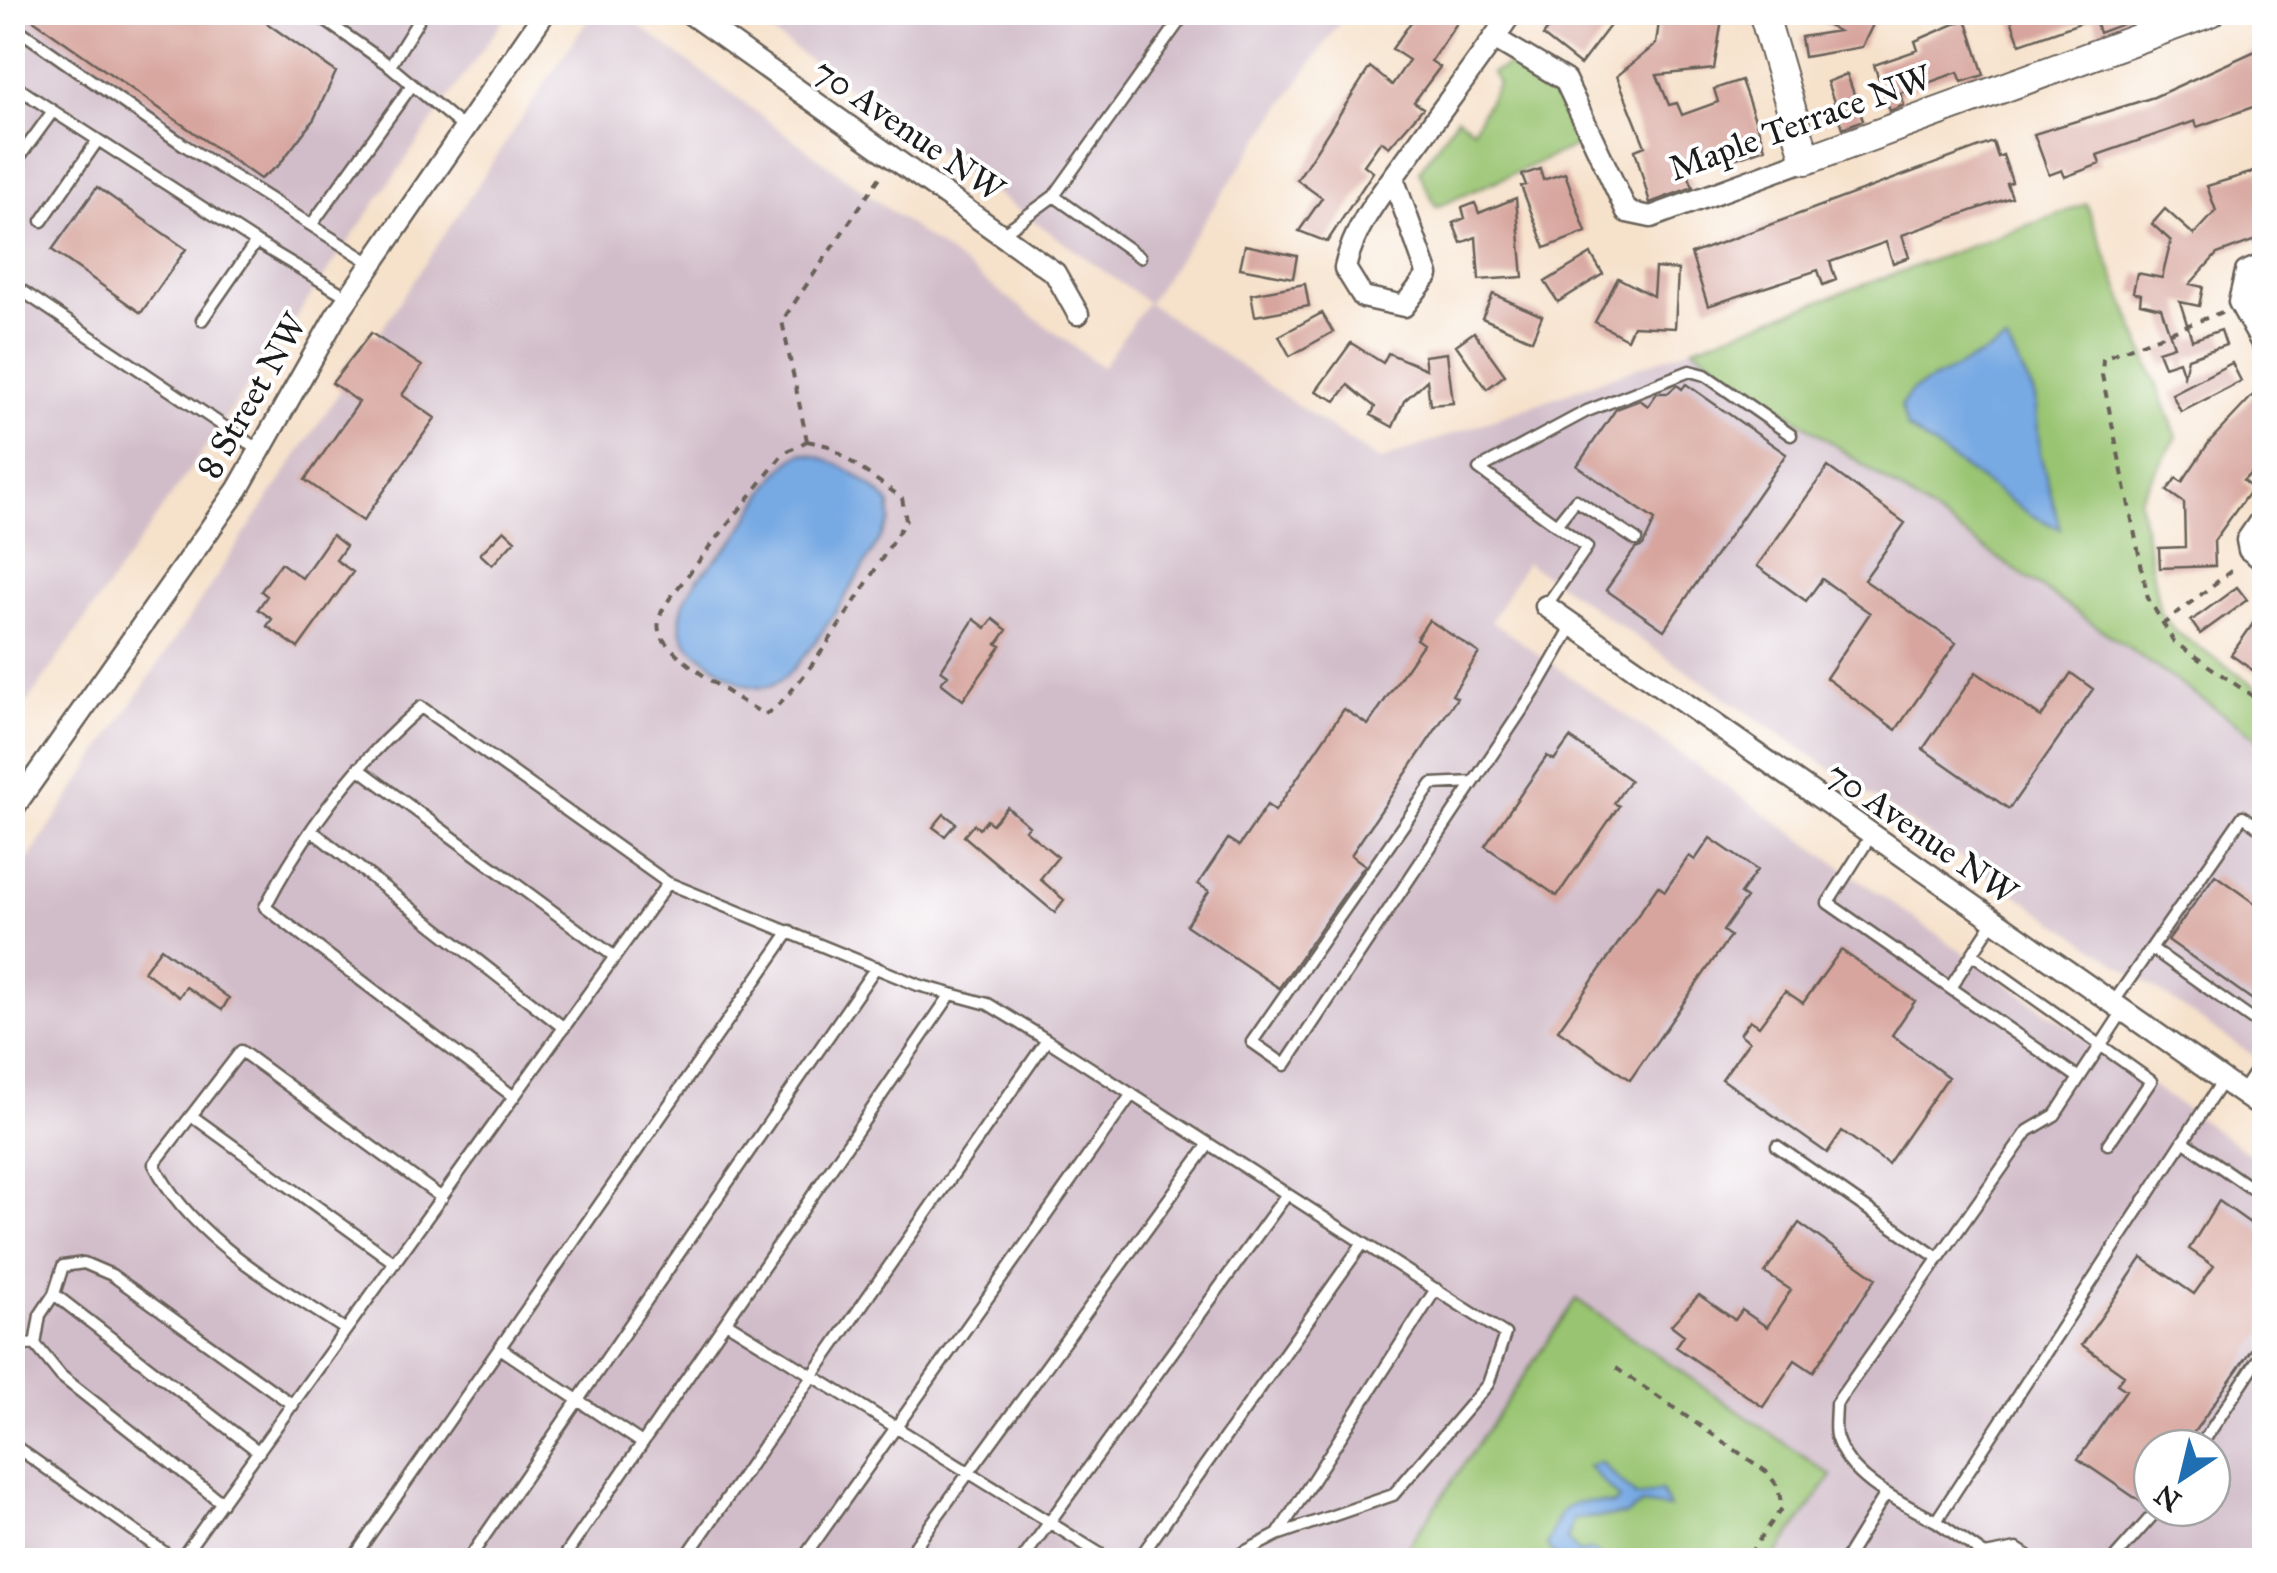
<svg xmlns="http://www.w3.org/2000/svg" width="2277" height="1573" viewBox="0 0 2277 1573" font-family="'IM FELL Great Primer',serif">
<rect width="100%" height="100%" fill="#fff"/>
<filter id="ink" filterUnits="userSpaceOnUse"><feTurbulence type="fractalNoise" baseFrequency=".01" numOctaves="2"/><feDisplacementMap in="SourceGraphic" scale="20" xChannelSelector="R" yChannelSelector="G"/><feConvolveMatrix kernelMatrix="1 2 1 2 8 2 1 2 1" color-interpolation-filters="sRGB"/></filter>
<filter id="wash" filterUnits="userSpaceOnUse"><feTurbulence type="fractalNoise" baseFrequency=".0048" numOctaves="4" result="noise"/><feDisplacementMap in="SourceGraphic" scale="40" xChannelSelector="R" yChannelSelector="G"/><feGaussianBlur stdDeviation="2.25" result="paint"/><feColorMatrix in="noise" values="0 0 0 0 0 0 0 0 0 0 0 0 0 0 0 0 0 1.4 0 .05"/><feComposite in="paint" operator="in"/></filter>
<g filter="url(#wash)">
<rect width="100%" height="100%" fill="#f6e1ca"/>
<path fill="#d1bdc9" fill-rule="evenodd" d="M13,13H508L13,723Z
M592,13H622L1102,367L1147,302L744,13H1346L1148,303L1379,461L1693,347L2264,742V1063L1526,562L1491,621L2264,1164V1560H1773L1832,1475L1576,1299L1399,1560H13V882ZM2152,1448H2212V1508H2152Z"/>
<path fill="#99c471" stroke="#5a7046" stroke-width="2.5" d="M1510,64L1544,76L1581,144L1436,207L1419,171L1457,117L1473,129L1498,84L1492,73Z
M2086,204L2177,437L2139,499L2160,613L2175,631L2264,692V742L1693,347Z
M1576,1299L1832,1476L1773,1560H1399Z"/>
<path fill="#77a9e3" stroke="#4a6280" stroke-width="2.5" d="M2007,342L2035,396L2040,453L2060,529L2029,514L1907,428L1901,406L1911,391Z
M802,453C835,458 868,480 890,504V521C871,554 803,676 771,686C747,693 729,675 710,662C692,650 677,639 681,615C685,584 715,563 733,541C756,513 769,471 802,453Z
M1600,1462L1637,1497L1661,1491L1669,1508L1642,1504L1626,1515L1573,1519L1567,1540L1579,1553L1593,1550L1604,1560H1557L1547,1546C1560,1504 1569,1496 1613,1505L1619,1499L1588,1466Z"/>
<g id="blocks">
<path fill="#d7a59d" d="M22,12H251L336,72L314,119L279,165L260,179Z
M1418,12H1441L1457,23L1431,61L1440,67L1414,102L1423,108L1389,147L1381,141L1364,165L1373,172L1327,242L1299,231L1322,198L1297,180L1370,67L1392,85L1409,60L1392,49Z
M1561,12H1606L1615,19L1580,65L1543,36Z
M1667,12L1722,19L1714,69L1657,75L1669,105L1677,103L1682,115L1718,102L1714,89L1741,80L1765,148L1723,163L1719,152L1684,164L1693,187L1650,203L1635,150L1645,146L1617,76L1656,44L1659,22L1665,23Z
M1805,12H1879L1862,47L1804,57L1801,37L1838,31Z
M2008,12H2150V14L2099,33L2094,18L2020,44Z
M1966,19L1984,75L1962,82L1958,72L1900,93L1904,105L1890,111L1874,65L1918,50L1915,41Z
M2264,47V103L2197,127L2195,121L2097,155L2100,164L2065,177L2062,170L2049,175L2034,134L2154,97Z
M1847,74L1863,120L1843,128L1827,82Z
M1993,142L1998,157L2003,155L2012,182L2007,184L2012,197L1902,235L1909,257L1893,263L1886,242L1830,262L1836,280L1823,285L1818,270L1708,306L1691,254Z
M1540,169L1543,180L1565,173L1586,232L1545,248L1521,186L1526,185L1522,175Z
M2260,170L2264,237L2217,254L2190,284L2203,287L2199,306L2180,302L2192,340L2221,330L2226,345L2188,358L2184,376L2179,361L2164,366L2158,351L2174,346L2161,308L2140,303L2141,294L2133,292L2137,273L2162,278L2171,241L2152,224L2165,209L2194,235L2216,211L2207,186Z
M97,187L186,249L141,313L52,250Z
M1516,198L1523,277L1479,280L1476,237L1461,243L1453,223L1465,218L1462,208L1475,203L1479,213Z
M1245,245L1297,256L1293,278L1240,268Z
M1591,254L1603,274L1558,302L1545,282Z
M1655,268L1678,270L1675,328L1633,326L1627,339L1595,322L1618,278L1653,296Z
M1305,284L1309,306L1255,316L1251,294Z
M1493,294L1542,316L1532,340L1482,318Z
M1322,313L1333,332L1290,356L1279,336Z
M1474,332L1505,375L1487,389L1456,345Z
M371,333L422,366L402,395L435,418L363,521L305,480L359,402L332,383Z
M1351,343L1383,363L1388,353L1426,369L1424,356L1447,353L1453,403L1430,405L1427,380L1404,401L1393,427L1371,415L1375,407L1348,385L1336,401L1316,391Z
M2232,363L2241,381L2181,412L2172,394Z
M1686,384L1786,454L1664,630L1606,590L1635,549L1643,546L1655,520L1577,466L1616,409L1640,400L1648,406L1657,393H1668L1677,385L1682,389Z
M2255,393L2264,402V460L2243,481L2252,488L2214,541L2215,566L2160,568L2159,548L2185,547L2184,503L2167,491L2176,478L2182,482L2210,441Z
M1828,467L1905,523L1864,580L1956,643L1896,730L1826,678L1870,613L1822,579L1806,601L1757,566Z
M504,530L515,540L492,565L480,554Z
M332,535L346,546L336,560L353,572L298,648L267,626L272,619L258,609L267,596L261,591L281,563L302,578Z
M2237,587L2247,600L2200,634L2191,621Z
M2264,608V678L2231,655Z
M974,619L986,628L993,619L1007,630L997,644L1001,646L963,700L941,683L948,675L941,670Z
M1429,620L1479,653L1452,695L1457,698L1351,855L1365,865L1279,988L1186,925L1209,891L1198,884L1228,839L1239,846L1267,805L1275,811L1344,709L1368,725L1423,644L1416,639Z
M1976,672L2041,717L2071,673L2093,689L2009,809L1923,749Z
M1570,738L1630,780L1614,803L1619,806L1557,896L1485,846L1547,756L1554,760Z
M1007,807L1029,826L1025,830L1058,857L1040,879L1064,900L1055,913L964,836L974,824L979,829L987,820L992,824Z
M944,814L956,823L945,836L933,827Z
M1710,838L1757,870L1740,894L1746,898L1723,931L1730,936L1630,1080L1558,1030L1658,886L1665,891L1689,856L1695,860Z
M2215,875L2264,910V1008L2168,940Z
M161,948L229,998L222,1010L186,987L179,997L144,971Z
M1841,950L1915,1001L1892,1035L1948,1077L1888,1164L1842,1131L1827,1153L1722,1079L1749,1041L1740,1034L1750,1020L1759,1026L1785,991L1803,1003Z
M2219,1201L2264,1233V1331L2183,1448H2152V1492L2144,1504L2078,1459L2126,1390L2117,1384L2124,1375L2082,1345L2142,1258L2194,1294L2214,1266L2189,1249Z
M1799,1223L1876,1278L1813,1372L1795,1360L1763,1407L1676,1347L1684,1335L1671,1325L1699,1295L1735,1320L1742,1310L1767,1327L1791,1290L1765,1273Z"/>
</g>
</g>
<g filter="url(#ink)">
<use href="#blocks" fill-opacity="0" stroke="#686159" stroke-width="2.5"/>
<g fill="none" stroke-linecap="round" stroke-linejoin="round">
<g stroke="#686159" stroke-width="15">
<path id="service" d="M313,12L390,66L465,129
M12,25L184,145L371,263
M390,66L418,21
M12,84L53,111L12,167
M53,111L256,242
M1054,196L1140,257
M42,221L98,140
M312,224L412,85
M1002,234L1054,196L1186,12
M12,284L259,450
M202,320L256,242L348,297
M1556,525L1576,500L1636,540
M1546,606L1587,547L1479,469L1587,411L1690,371L1705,375L1791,435
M358,768L615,957
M1474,782L1432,784L1252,1042L1285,1065L1536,689L1573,625
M311,830L564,1028
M1870,837L1828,903L2079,1078
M2151,948L2264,1028
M1972,954L2151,1081L2108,1144
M1950,988L1993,922
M2113,1003L2243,816L2264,831
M2241,1092L2264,1058
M514,1097L265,907C305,830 356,763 421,707L668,883
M192,1116L395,1263
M2183,1141L2264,1197
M1777,1146L1938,1258
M726,1322L1110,1560
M346,1330C280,1286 190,1238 154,1164L241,1051L442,1198
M35,1345L40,1315L54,1294
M12,1346L35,1344L61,1376L222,1503
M500,1348L642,1443
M12,1444L175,1560
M2199,1448L2264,1350
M259,1452L54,1294L63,1266L84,1263L112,1275L293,1405
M1936,1521C1900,1502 1848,1479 1836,1436C1834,1427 1836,1414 1836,1404L2028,1131L2055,1115L2123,1011
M1278,1534L1436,1289
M180,1560L668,883L918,985L988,1004L1047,1040
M352,1560L790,931
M468,1560L876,967
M562,1560L951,994
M684,1560L1047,1040L1505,1334L1488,1384L1393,1495L1277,1535L1229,1560
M802,1560L1132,1094
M905,1560L1209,1144
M1022,1560L1287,1194
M1138,1560L1363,1243
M1845,1560L1885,1495
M2034,1560L2017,1549L1985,1555L1936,1521L2223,1080
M2113,1560L2159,1508"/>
</g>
<g stroke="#686159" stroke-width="25">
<path id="minor" d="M688,12L1055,273L1078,314
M1494,38L1565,80L1627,212L1651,217L1806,160
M1393,178L1428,275L1404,306L1363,297L1345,268C1355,222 1386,188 1413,150C1446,104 1480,59 1512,12
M2264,264L2246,272L2239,302L2264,347
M2264,515L2247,540L2249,550L2264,561
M1546,606L2264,1109
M12,810L238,489L336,316L545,12"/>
</g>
<g stroke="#686159" stroke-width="32">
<path id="tertiary" d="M1763,12L1806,160L2211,12"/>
</g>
<path stroke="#686159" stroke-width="4" stroke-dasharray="8 8" stroke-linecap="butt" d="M2222,312L2103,358L2102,375L2148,598L2174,642L2264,704
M807,441L829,446L902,498L906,520C882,557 798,701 765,714C744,705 663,652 659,631C656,617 665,605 673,594L784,453Z
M807,441L782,321L882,174
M2162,625L2236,567
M1616,1368L1767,1472L1778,1487L1782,1508L1745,1560"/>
<use href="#service" stroke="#fff" stroke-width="10"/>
<use href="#minor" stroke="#fff" stroke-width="20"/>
<use href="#tertiary" stroke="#fff" stroke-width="28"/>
</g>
</g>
<g text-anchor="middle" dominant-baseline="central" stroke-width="8" stroke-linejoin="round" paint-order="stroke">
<g font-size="35" fill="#1c1c1c" stroke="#fff">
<text transform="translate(1800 123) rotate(-20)">Maple Terrace NW</text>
<text transform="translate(909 130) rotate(35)">70 Avenue NW</text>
<text transform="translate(252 396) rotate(-60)">8 Street NW</text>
<text transform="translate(1922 833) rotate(35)">70 Avenue NW</text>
</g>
</g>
<rect width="2277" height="1573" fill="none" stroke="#fff" stroke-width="50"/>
<g transform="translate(2182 1478) rotate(215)"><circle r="48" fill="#ffffff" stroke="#a4a4a4" stroke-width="2.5"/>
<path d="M0-8L18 38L0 25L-18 38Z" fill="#1f6fb2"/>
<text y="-15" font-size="28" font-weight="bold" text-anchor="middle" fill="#1c1c1c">N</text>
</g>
</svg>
